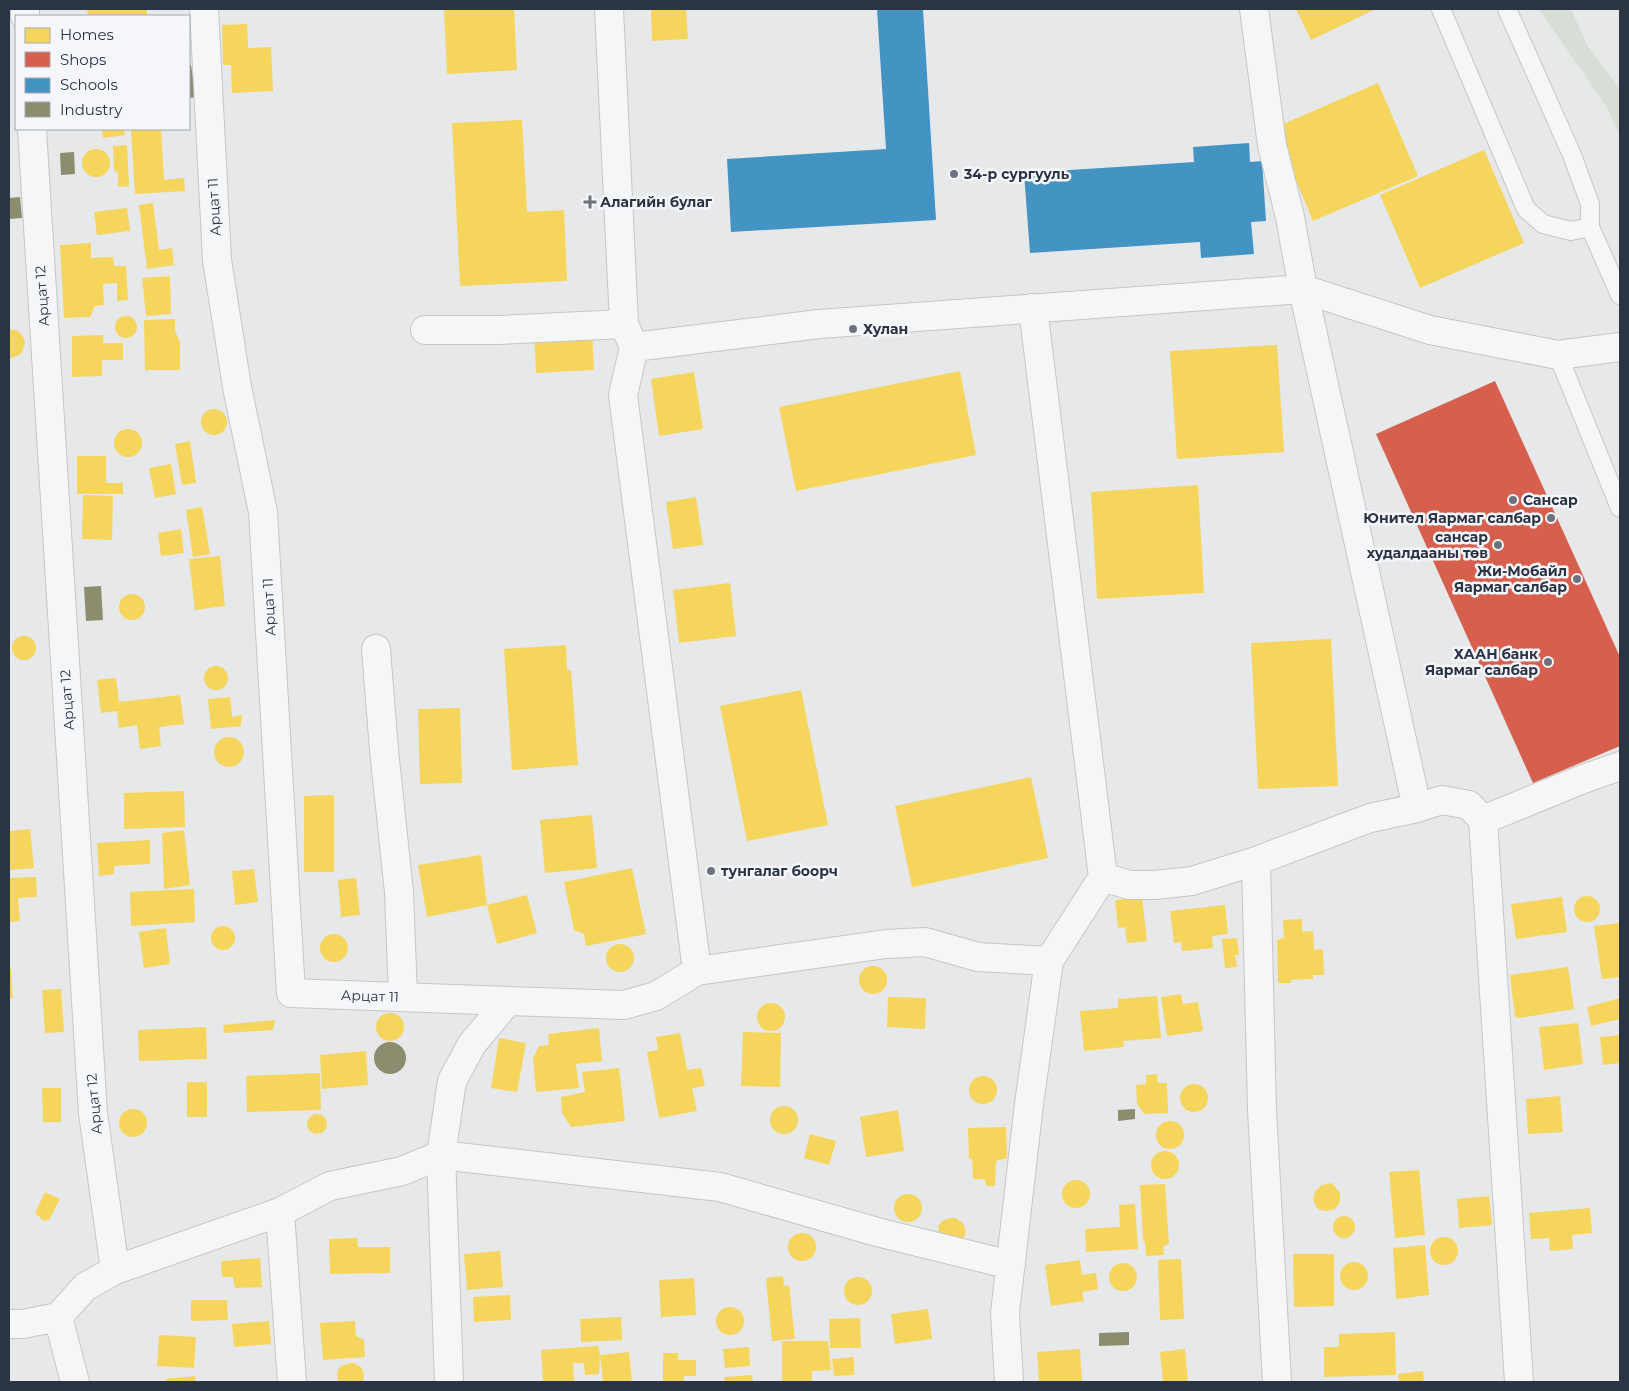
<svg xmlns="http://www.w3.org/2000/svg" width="1629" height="1391" viewBox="0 0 1629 1391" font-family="Montserrat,sans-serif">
<rect width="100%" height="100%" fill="#e6e8ea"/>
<path fill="#d6ded6" d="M1539,9H1571L1588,47L1620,89V136L1608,109Z"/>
<path fill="#f6d55c" d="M87,9H147V16H88Z
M444,9H514L517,70L447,74Z
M651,9H686L688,39L652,41Z
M1296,9H1376L1311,40Z
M247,24L248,48L271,47L273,91L232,93L231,65H223L222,25Z
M1378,83L1418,176L1313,221L1274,128Z
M522,120L527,212L564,210L567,281L460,286L452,123Z
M102,129H124L125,135L103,138Z
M161,129L164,180L184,178L185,191L135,194L131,130Z
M127,145L129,186L118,187V173L114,170L113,146Z
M82 163a14 14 0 1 1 28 0a14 14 0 1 1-28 0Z
M1484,150L1524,243L1420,288L1380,195Z
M153,203L159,250L172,248L174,265L147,269L139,205Z
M127,208L130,231L97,235L94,212Z
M91,243V258L113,257L114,266H126L128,300L117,301V283L103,284L104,305L95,306L90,317L64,318L60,245Z
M170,276L171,314L146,316L142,278Z
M115 327a11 11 0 1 1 22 0a11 11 0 1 1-22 0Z
M175,319V331L180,342V370H148L145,371L144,320Z
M9,329L18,331L24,338L25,343L22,352L19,355L11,358H9Z
M592,330L594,370L536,373L534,333Z
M103,335V343H123V360H102V376L72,377V336Z
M1277,345L1284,452L1177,459L1170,351Z
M960,371L976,455L796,491L779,407Z
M694,372L703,429L659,436L651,379Z
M201 422a13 13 0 1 1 26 0a13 13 0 1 1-26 0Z
M114 443a14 14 0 1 1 28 0a14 14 0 1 1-28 0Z
M190,441L196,483L182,485L175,444Z
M77,456H106V483H123V494H77Z
M171,464L176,494L155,498L149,468Z
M1198,485L1204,593L1097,599L1091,492Z
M83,495L113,496L112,540L82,539Z
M696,497L703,545L673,549L666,502Z
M202,507L210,554L193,557L186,510Z
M181,529L184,553L161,556L158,533Z
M220,556L225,606L195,610L189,559Z
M730,583L736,636L679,643L673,590Z
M119 607a13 13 0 1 1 26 0a13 13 0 1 1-26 0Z
M12 648a12 12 0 1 1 24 0a12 12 0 1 1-24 0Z
M1331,639L1338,786L1258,789L1251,643Z
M566,645L567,670H571L578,765L512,770L504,649Z
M204 678a12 12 0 1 1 24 0a12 12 0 1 1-24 0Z
M116,678L119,702L180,695L184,724L159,727L161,746L140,749L137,725L119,728L117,711L101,713L97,680Z
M801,690L828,825L747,841L720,706Z
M230,697L232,717L242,715L241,726L211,729L208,699Z
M460,708L462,783L420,784L418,709Z
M214 752a15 15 0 1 1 30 0a15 15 0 1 1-30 0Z
M1031,777L1048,858L912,887L895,806Z
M184,791L185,827L124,829V793Z
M334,795V872H304V796Z
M592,815L597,868L545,873L540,820Z
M30,829L34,868L9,870V831Z
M184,830L190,885L164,889L162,833Z
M150,840V864L114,866V874L99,876L97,843Z
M481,855L487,905L427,917L418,865Z
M632,868L646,934L586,946L584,934L574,930L564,882Z
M254,869L258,902L235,905L232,871Z
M36,877L37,897L18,898L20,921L9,922V878Z
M356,878L360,915L341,917L338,880Z
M194,889L195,922L131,926L130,892Z
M527,895L537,933L497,944L487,905Z
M1574 909a13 13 0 1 1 26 0a13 13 0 1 1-26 0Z
M1142,897L1147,941L1127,943L1125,927L1118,928L1115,900Z
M1562,897L1567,932L1516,939L1511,904Z
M1225,905L1228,934L1212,936L1213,948L1182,951L1181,942L1174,943L1170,911Z
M1302,919V932L1313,931L1314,950L1323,949L1324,975H1313V979L1291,980V983H1278L1277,940L1284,938L1283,920Z
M1620,923V977L1602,979L1594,926Z
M211 938a12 12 0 1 1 24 0a12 12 0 1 1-24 0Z
M166,928L170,964L144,968L139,932Z
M320 948a14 14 0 1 1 28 0a14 14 0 1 1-28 0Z
M1237,938L1239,955H1235L1237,967L1225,968L1222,939Z
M606 958a14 14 0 1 1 28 0a14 14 0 1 1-28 0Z
M859 980a14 14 0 1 1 28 0a14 14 0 1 1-28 0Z
M1568,967L1574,1009L1519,1018L1515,1017L1510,975Z
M9,969H11L13,998H9Z
M61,989L64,1032L45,1033L42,990Z
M1181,994L1183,1004L1198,1002L1203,1031L1167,1036L1161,997Z
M1157,996L1161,1038L1123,1041L1124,1047L1084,1051L1080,1011L1118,1008V999Z
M888,997L926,998L925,1029L887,1027Z
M1620,998V1019L1591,1026L1587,1007Z
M757 1017a14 14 0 1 1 28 0a14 14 0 1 1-28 0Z
M376 1027a14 14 0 1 1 28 0a14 14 0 1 1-28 0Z
M275,1020L273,1030L224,1033L223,1025Z
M1578,1023L1583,1064L1544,1070L1539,1027Z
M206,1027L207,1059L139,1061L138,1030Z
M599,1028L602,1061L576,1064L579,1088L536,1092L533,1058L539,1046L549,1045L548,1034Z
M743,1032L781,1033L780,1087L741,1086Z
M680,1033L687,1070L701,1068L705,1086L692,1088L697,1111L659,1118L647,1052L658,1050L656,1037Z
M1620,1035V1063L1603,1065L1600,1037Z
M499,1038L526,1043L517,1092L491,1088Z
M366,1051L368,1085L322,1089L320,1055Z
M619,1068L625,1121L571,1127L562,1113L561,1097L585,1092L582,1072Z
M320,1073L321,1110L247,1112L246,1076Z
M1157,1074L1158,1083H1167L1168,1113L1144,1114L1137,1104L1136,1085L1146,1084V1075Z
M969 1090a14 14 0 1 1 28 0a14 14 0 1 1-28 0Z
M187,1082H207V1117H187Z
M1180 1098a14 14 0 1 1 28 0a14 14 0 1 1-28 0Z
M42,1088H61V1122H43Z
M1560,1096L1563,1132L1528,1134L1526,1099Z
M770 1120a14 14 0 1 1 28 0a14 14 0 1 1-28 0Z
M119 1123a14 14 0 1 1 28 0a14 14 0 1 1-28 0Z
M898,1110L904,1151L866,1157L860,1117Z
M307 1124a10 10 0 1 1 20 0a10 10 0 1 1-20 0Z
M1156 1135a14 14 0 1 1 28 0a14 14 0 1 1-28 0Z
M1006,1127L1007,1158L996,1161L995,1186H987L984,1179H973L972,1159L969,1158L968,1128Z
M810,1134L836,1141L829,1165L804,1158Z
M1151 1165a14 14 0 1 1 28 0a14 14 0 1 1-28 0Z
M1419,1170L1425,1235L1395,1238L1389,1172Z
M1062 1194a14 14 0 1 1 28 0a14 14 0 1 1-28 0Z
M1332,1183L1340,1193V1202L1335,1209L1326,1211L1321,1210L1317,1208L1313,1200L1315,1191L1322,1185Z
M1165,1184L1169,1244L1163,1246L1164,1255L1146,1256L1145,1242L1143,1240L1140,1185Z
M45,1192L60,1199L49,1220L44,1221L35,1213Z
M894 1208a14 14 0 1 1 28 0a14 14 0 1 1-28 0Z
M1489,1196L1492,1225L1459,1228L1457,1199Z
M1135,1204L1138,1249L1086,1252L1085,1229L1120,1227L1119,1205Z
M1590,1208L1592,1233L1572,1235L1573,1249L1550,1251L1549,1238L1531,1239L1529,1213Z
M1333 1227a11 11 0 1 1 22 0a11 11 0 1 1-22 0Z
M951,1218H955L963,1223L966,1232L963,1240L938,1234L939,1225L942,1221Z
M788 1247a14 14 0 1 1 28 0a14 14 0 1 1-28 0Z
M1430 1251a14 14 0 1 1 28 0a14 14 0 1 1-28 0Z
M357,1238L358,1247H390V1273L330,1274L329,1239Z
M1425,1245L1429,1295L1396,1299L1393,1248Z
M500,1251L503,1287L467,1290L464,1254Z
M1293,1254H1334V1306L1294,1307Z
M260,1258L262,1287L235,1288L233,1277H222L221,1261Z
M1181,1259L1184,1319L1160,1320L1158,1260Z
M1080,1260L1082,1275L1096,1273L1098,1289L1082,1292L1084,1301L1051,1306L1045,1265Z
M1340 1276a14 14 0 1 1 28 0a14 14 0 1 1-28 0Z
M1109 1277a14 14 0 1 1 28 0a14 14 0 1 1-28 0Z
M783,1276L784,1286L789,1285L795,1339L772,1341L766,1278Z
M844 1291a14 14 0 1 1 28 0a14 14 0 1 1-28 0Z
M694,1278L696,1315L661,1317L659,1280Z
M510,1295L511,1320L474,1322L473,1297Z
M191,1300H227L228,1320L191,1321Z
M716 1321a14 14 0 1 1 28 0a14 14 0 1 1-28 0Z
M928,1309L932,1339L895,1344L891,1314Z
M621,1317L622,1340L581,1342L580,1319Z
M860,1318L861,1348H830L829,1319Z
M269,1321L271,1344L234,1347L232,1324Z
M355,1321L356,1336L364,1340L365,1357L323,1360L320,1323Z
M1395,1332L1396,1375L1324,1377V1347H1339V1334Z
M159,1335L196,1337L194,1368L157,1366Z
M782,1341H828L831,1370L812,1371V1382H782Z
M598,1346L600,1355L599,1374L585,1375L584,1363H573L574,1382H543L541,1350Z
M749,1347L750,1366L725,1368L723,1349Z
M1080,1349L1082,1382H1039L1037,1352Z
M1185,1349L1188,1382H1163L1160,1352Z
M629,1352L632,1382H603L600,1355Z
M663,1353H678V1360H696V1376H684V1382H663Z
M854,1357V1375L834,1376L832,1359Z
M350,1363H354L362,1368L364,1376L363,1382H338L337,1374L338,1370L341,1366Z
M1423,1371L1424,1382H1399L1398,1374Z
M752,1375L753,1382H725L724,1377Z
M195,1376L196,1382H166V1379Z"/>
<path fill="#d6604d" d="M1495,381L1620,657V746L1533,783L1376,434Z"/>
<path fill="#4393c3" d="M877,9H923L936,220L731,232L727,159L886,149Z
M1249,143L1250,162L1262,161L1266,221L1251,222L1254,254L1201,258L1200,242L1030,253L1024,173L1194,162L1193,147Z"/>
<path fill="#8c8c6e" d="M189,65H191L196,97L189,98Z
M74,152L75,174L61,175L60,153Z
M20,197L22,218L9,219V198Z
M101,586L103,620L86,621L84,587Z
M374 1058a16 16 0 1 1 32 0a16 16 0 1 1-32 0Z
M1135,1109V1119L1118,1121V1110Z
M1129,1332V1345L1099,1346V1333Z"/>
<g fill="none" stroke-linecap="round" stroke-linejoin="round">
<g stroke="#c4c6c8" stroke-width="20">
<path id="lane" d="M1441,9L1526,209L1543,224L1571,231L1590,227
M1507,9L1572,155L1590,204V227L1620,295
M1558,355L1620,508"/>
</g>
<g stroke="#c4c6c8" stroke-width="30">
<path id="street" d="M25,9V16
M204,9L217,260L237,387L263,512L291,993L508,1001
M1254,9L1272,145L1290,217L1303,289L1417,808
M32,129L93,1113L115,1270
M425,330H499L624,324
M634,347L819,324L1303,289L1430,330L1558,355L1620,347
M376,649L384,750L399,892L403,997
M1483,820L1583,779L1620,766
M1256,861L1262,1110L1277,1382
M1103,877L1129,885H1155L1192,881L1256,861L1370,818L1417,808L1442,800L1469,805L1483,820L1519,1382
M697,971L886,944L925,942L978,957L1049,961
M280,1212L292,1382
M58,1317L75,1382
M9,1324H23L58,1317L85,1287L115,1270L280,1212L330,1186L402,1171L441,1155L452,1081L472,1044L508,1001L624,1005L656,996L697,971L623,395L634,347L624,324L609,9
M449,1382L441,1155L720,1187L877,1232L1011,1265
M1009,1382L1005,1313L1029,1104L1049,961L1103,877L1033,308"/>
</g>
<use href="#lane" stroke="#f5f6f7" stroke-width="18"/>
<use href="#street" stroke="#f5f6f7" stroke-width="28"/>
</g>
<g fill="#6c737f" stroke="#f4f6f9" stroke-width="2">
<circle cx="954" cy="174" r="5"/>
<path d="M587.5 194.5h5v5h5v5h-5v5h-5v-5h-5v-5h5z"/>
<circle cx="853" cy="329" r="5"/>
<circle cx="1513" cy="500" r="5"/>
<circle cx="1551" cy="518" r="5"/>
<circle cx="1498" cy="545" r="5"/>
<circle cx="1577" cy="579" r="5"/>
<circle cx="1548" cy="662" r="5"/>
<circle cx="711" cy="871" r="5"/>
</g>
<g text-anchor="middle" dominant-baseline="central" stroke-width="5" stroke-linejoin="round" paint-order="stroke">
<g font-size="14" font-weight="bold" fill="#2b3445" stroke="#f4f6f9" text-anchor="start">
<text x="964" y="174">34-р сургууль</text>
<text x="600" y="202">Алагийн булаг</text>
<text x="863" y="329">Хулан</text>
<text x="1523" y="500">Сансар</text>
<text x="1541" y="518" text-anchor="end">Юнител Яармаг салбар</text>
<text x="1488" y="537" text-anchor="end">сансар<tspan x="1488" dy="16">худалдааны төв</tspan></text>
<text x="1567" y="571" text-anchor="end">Жи-Мобайл<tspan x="1567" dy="16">Яармаг салбар</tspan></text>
<text x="1538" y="654" text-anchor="end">ХААН банк<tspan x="1538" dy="16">Яармаг салбар</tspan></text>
<text x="721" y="871">тунгалаг боорч</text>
</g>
<g font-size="14" fill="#2b3445" stroke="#f4f6f9">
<text transform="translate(214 207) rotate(-93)">Арцат 11</text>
<text transform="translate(42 296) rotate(-94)">Арцат 12</text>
<text transform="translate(269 607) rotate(-93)">Арцат 11</text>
<text transform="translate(67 700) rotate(-94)">Арцат 12</text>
<text transform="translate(370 996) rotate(2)">Арцат 11</text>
<text transform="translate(94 1104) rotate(-95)">Арцат 12</text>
</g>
</g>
<rect width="1629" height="1391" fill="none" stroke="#2b3445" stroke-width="20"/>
<rect x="15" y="15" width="175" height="115" fill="#f4f6f9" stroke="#a4a8b1"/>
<rect x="25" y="28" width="25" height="15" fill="#f6d55c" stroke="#a4a8b1"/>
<text x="60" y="40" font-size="15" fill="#2b3445">Homes</text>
<rect x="25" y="52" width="25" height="15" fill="#d6604d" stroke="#a4a8b1"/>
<text x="60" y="65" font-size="15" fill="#2b3445">Shops</text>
<rect x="25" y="78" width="25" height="15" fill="#4393c3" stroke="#a4a8b1"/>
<text x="60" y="90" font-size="15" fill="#2b3445">Schools</text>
<rect x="25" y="102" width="25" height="15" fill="#8c8c6e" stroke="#a4a8b1"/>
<text x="60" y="115" font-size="15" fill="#2b3445">Industry</text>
</svg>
